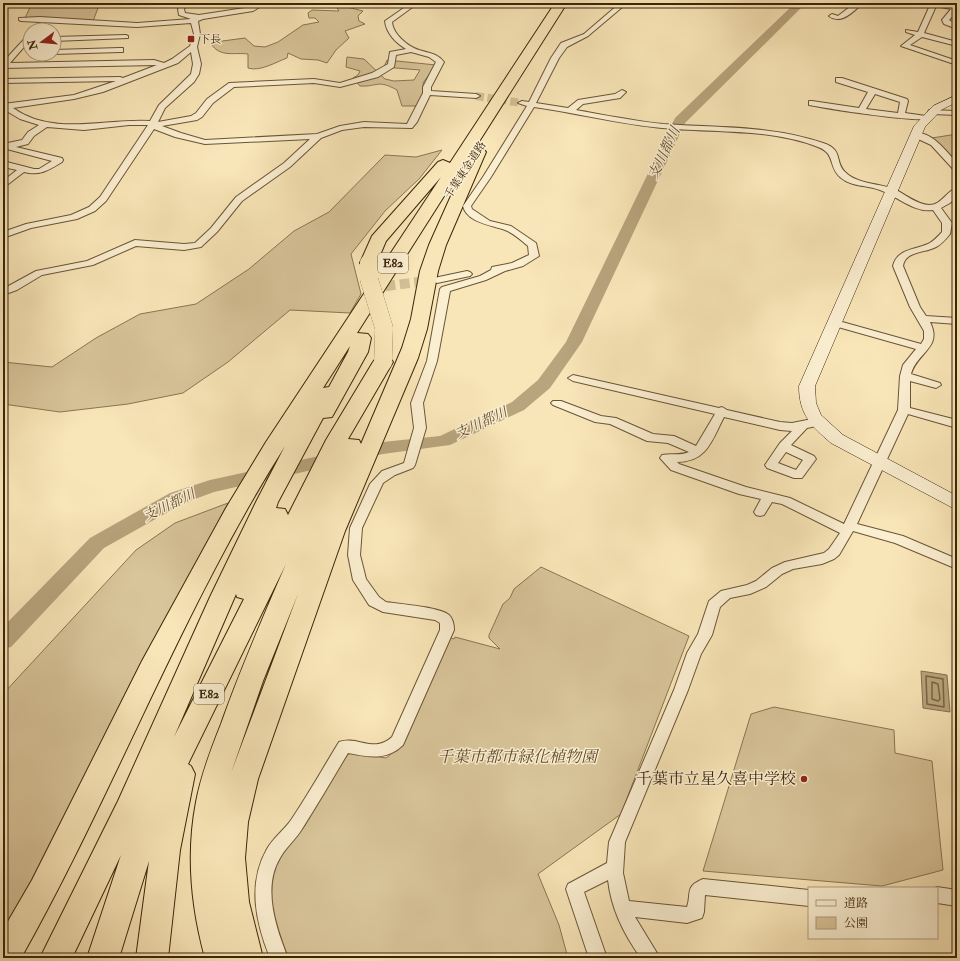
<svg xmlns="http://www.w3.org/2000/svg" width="960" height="961" viewBox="0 0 960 961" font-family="'IM FELL Double Pica','Noto Serif JP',serif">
<rect width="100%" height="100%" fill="#f9e6b8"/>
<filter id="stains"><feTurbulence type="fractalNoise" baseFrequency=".005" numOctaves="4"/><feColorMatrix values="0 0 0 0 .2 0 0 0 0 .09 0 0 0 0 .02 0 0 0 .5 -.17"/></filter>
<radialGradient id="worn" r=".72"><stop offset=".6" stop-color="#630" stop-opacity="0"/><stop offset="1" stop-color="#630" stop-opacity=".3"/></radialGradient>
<path fill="#d9c59a" stroke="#8a7552" d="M32,3H100L93,21L25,18Z
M321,3H340L347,7L363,11L358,16L359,21L365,24L345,31L349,38L336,50L327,63L318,60L301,59L288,53L287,58C276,62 260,72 248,68V54C234,52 221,58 211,44L215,42L245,38L254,46L265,47L278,42L303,25L319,22L315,18H309L308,13L312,10L339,11L336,6L318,5Z
M347,57L364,59L385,79L394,81L414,80L420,70L384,67L387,60L436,65L423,83L424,93L416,106H402L397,90C377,79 378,87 360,86L353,78L358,75L360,71L346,67Z
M957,134V164L932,138Z
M442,150L419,179L385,211L351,254L361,294L350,313L290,310L228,362L183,393L128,404L60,412L3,404V362L52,367L96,338L140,314L196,304L249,269L294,231L329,212L385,155L416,157Z
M228,503L18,917L3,940V694L136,550L175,523Z
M541,567L689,636L621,814L538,874L559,925L568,958H287L270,914L272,874L279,857L304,827L326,787L348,754L353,753L386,758L389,756L448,637L454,639L455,637L500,649L489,638V635L503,604L510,598L514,589Z
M774,707L894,730L895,753L932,761L943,870L882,886L703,871L751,714Z"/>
<path fill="#b8a47d" stroke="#86714f" d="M921,671L947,675L950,712L923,708Z"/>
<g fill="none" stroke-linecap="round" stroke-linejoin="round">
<path stroke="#7a6444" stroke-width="1.5" d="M926,676L943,679L944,707L927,704Z
M932,682L938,684L940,699L938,701L932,699Z"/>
<path fill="#b8a47d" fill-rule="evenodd" d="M795,3H806L685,123L582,342L550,388L524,410L450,445L383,454L214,492L184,503L104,548L11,647L3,649V627L90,538L170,493L210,480L383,442L440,436L512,402L538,380L566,342L675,118Z"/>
<path stroke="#d3bf95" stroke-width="8" stroke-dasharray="8 3.5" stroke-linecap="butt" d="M476,96L522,103"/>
<path stroke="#d3bf95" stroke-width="10" stroke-dasharray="10 4.5" stroke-linecap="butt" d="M371,288L434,280"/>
<g stroke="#6a5536" stroke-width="2">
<path id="street" d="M182,3H188L184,9L185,13L199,15L251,7L258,3H266L253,11L203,19L198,21L200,34L197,47L201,64L199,74L194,82L165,108L158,122L191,116L196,113L207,99L229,83L314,79L340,83L372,73L388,64L390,52L406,49C396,43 386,33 385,21L411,3H418L392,22C393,34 407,46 419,50C428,53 437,53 444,62L431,87V91L476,94L480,96L476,98L430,95L417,122L412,128L364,127L342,130L321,138L290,167L242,201L217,232L201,247L184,250L136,246L93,265L42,275L17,290L3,295V289L36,271L87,261L135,240L184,244L195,243L211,228L236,197L284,163L310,139L205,144L175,137L154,129L106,201L95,211L77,219L31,228L3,238V232L26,224L71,215L89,207L100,197L148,125H129L84,130L47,127L34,136L28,144L16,147L62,158L63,160L62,162C49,170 40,176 24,172L3,188V181L17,170L3,167V161L34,169H39L52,161L3,148V144L22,140L28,132L39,125L20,119L3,109V104L74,95L116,81L3,83V79L120,77L123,78L157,65L3,68V62L28,35L30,34V40L10,63L154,60L164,63L172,59L190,46L194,34L191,23L137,27L21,21L19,20V18L40,17L137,23L191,19L179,15L178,9ZM191,52L193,64L191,74L159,105L150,121C105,118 54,137 13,108L74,99L103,92L178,63ZM411,52L429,57L436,62L423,87V93L407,124L364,122L340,126L317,134L205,140L181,133L162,126L197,120L202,117L213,103L234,87L314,83L340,87L378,77L394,67L396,55Z
M576,3H585L582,5Z
M620,3H627L588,36L567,47L559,58L536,103L568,108L578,100L615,94L622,90L626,92L620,98L583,104L576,110C605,115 634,121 663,124C717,128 771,125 823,143C844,150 834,161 845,172C858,185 881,183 896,190C906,195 918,205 929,205C942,205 946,191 957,188V196L950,203L941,208L952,223L950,234C946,239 942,244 936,247C925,253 905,251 903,266L920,307L926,316L957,318V324L930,322C943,348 917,352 911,374L940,383L941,385L936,388L910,381V408L957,420V428L908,414L857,524L903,536L957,559V569L895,543L853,531L839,555L834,559L822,564L793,569L782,574L766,587L750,594L730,598L720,607L712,635L701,654L688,690L625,842L623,873L629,901L687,907C692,893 684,887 703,879L809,890V906L705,895L704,912L702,918L687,923L635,917L660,958H641C624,935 611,908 608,880L584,892L607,958H589L566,889L568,884L607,863L609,842L674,690L687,653L698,634L709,601L721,591L747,585L756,581L772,568L785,562L824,553L829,549L840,533L782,504L772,502L764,515L760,516L756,515L754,512L761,499L739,494L671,470L660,458L662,455C671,453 680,456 689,452L668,443L647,441L610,424L595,422L553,405L551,403L553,401H561L601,416L616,418L653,434L674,436L696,446L715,414L573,381L568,378L573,375L719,408L722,407L727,410L780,422L792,423L817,418L821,419L823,422L821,425L807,428L791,445L814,456L816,459L802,478H794L767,468L765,465L780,443L792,431L780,430L724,417C712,440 707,462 677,462L679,464L746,487L790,498L844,524L898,410L900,376L903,365L916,349L831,325L830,323L835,320L921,344L924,339V331L910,307L893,266C897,249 914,250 928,244C934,241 938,236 942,232V223L933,210C914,213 897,196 880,190C867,185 851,187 840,177C828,166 836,154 818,147C769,128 714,133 662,128C619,124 577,113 534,107L491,177L471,206L472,209L490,221L511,226L536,243L539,256L523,266L505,271L486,280L450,291L437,361L423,403L426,428L415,465L413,468L395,475L383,483L362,528L360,555L366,579L379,597L386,602C399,604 440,607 449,615C453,619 454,625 454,630L403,745C387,761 368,757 348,753C333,778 318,804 302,829C296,839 286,847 280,858C262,888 276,928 288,958H270C256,923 247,884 267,849C273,838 284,830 291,820C308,795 323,768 339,742C358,735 373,754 392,737L440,630V623L435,620L383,612L369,605L353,580L348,555L350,528L370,484L382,471L404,463L414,428L411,403L427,361L440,289L442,287L480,276L491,270L492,267L512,263L529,255L528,246C521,240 513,233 505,230C492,225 467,223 463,206L483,177L527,106L518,103L522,101L529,102L551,58L561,43L584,34ZM786,452L803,460L796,470L778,463Z
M855,3H862C854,12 840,25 829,16L832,14L838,16Z
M931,3L957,6V11L949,20L957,25V29L944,24L942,20L951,9L936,6L924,33L957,42V46L922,37L910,45L957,61V65L901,46L915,35L906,32V30L918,32Z
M126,35L128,36V38L54,41V37Z
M120,48H123V52H120L54,54H53L54,50Z
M836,78H842L907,99L908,101L905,113L926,116L930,118C923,124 824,108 809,105V101H812L859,108L868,92L836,82ZM875,94L900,102L898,113L866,109Z
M929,110L957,111V115L932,114L928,112Z
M914,133C931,130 947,152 957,163V171L954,170L931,145L914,137Z
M467,271L470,272L472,274L470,276L437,283L432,280L434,278Z
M937,887L957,890V906L937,903V888H935Z"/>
</g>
<g stroke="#3b250a" stroke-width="1">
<path id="secondary" d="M957,95V102L941,110L925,127L815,386L816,403L821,415L843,435L957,496V509L951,507L831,443C811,426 799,414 799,386L914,126L933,106Z"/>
</g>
<g stroke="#3b250a" stroke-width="2">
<path id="highway" d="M555,3H567L475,148L483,149L486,152L446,245L438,271L427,329L418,358L345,531L258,779L248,822L245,858L249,902L263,958H205C191,907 186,854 196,802C201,775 211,749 221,724C240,670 263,617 286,564L188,764L191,766L195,774L180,850L168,958H136L149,861L119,958H87L121,855L72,958H40L118,801L210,597L256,502L285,446C182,609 115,791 21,958H3V930L32,880L142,661L226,508L266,442L441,177L386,241L375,267L369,268L363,267L360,263L372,236L438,162L443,160L450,163ZM467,160L429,245L420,271L411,319L402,348L361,444L359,440L348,439L393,362L390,358L383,356L376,358L373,362L326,440L288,515L285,509L276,508L278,502L323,418L332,417L368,352L371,338L368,334L357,333ZM350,346L348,352L329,387L323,388ZM236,594L237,597L244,599L174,737ZM298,594L231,773L263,681Z"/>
</g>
<use href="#street" fill="#fbefd1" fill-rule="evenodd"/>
<use href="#secondary" fill="#fbefd1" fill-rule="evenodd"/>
<use href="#highway" fill="#f9e6b8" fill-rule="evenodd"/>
<g stroke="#3b250a" stroke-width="18" stroke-linecap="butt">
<path id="highway-bridge" d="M369,263V279L384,328L383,362"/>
</g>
<use href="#highway-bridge" stroke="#f9e6b8" stroke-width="18"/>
</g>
<g fill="#8f2418" stroke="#fbefd1" stroke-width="1.5">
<rect x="187" y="35" width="8" height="8" rx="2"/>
<circle cx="804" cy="779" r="4"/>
</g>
<g text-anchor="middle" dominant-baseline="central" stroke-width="3" stroke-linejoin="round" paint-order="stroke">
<g font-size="11" fill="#3b250a" stroke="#fbefd1" text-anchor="start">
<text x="199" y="39">下長</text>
</g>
<g font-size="11" fill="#3b250a" stroke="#fbefd1">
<text transform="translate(465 170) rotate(-57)">千葉東金道路</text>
</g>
<g fill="#fbefd1" stroke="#756246" stroke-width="1">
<rect x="378" y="253" width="30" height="20" rx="3"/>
<rect x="194" y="684" width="30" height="20" rx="3"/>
</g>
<g font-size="12" font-weight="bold" fill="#3b250a">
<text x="393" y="263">E82</text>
<text x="209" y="694">E82</text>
</g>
<g font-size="14" font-style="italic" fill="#675132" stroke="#fbefd1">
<text transform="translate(664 153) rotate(-65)">支川都川</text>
<text transform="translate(481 423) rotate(-25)">支川都川</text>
<text transform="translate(169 505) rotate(-26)">支川都川</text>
</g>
<g font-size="16" font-style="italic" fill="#624d2e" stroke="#fbefd1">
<text x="517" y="757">千葉市都市緑化植物園</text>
</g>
<g font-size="16" fill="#3b250a" stroke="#fbefd1" text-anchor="end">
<text x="796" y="779">千葉市立星久喜中学校</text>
</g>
</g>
<rect width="960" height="961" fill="none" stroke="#f9e6b8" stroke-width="16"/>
<rect x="4" y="4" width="952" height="953" fill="none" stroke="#3b250a" stroke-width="2"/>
<rect x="8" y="8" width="944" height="945" fill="none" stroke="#3b250a"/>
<rect x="808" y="887" width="130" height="52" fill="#fbefd1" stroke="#ae9e81"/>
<rect x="816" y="900" width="20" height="6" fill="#fbefd1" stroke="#ae9e81"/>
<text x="844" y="907" font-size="12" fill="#3b250a">道路</text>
<rect x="816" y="917" width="20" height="12" fill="#d9c59a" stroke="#ae9e81"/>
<text x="844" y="927" font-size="12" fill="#3b250a">公園</text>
<g transform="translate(42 42) rotate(254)"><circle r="19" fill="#fbefd1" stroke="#ae9e81"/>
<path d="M0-3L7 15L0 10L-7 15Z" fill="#8f2418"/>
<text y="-6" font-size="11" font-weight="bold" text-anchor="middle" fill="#3b250a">N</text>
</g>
<rect width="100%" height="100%" filter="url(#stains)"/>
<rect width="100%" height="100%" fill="url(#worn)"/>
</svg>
